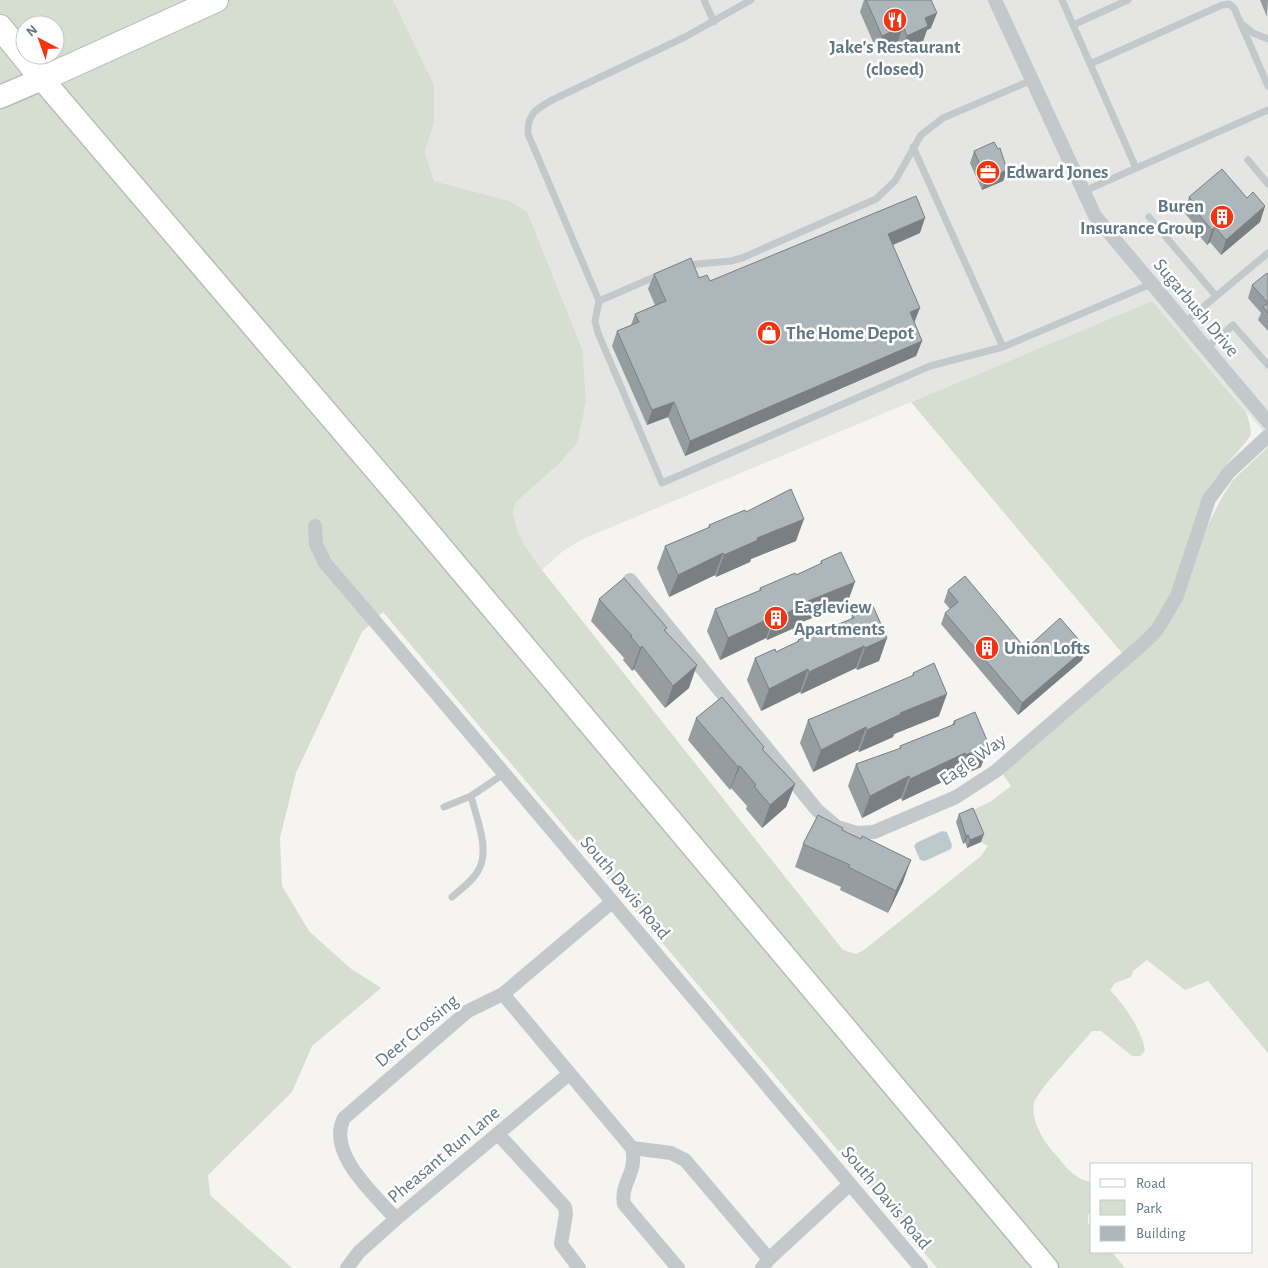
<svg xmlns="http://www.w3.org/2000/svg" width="1268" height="1268" viewBox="0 0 1268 1268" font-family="'Alegreya Sans',sans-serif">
<rect width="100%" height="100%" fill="#f5f4f0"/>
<path fill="#e5e6e4" d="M393,0H1268V437L1152,301L583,539L563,551L542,570L525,546L516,527L513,512L516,502L560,463L577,443L510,201L434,181L425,152L434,123V85Z"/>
<path fill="#d6ddd1" d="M0,0H207L43,74L28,55H55V25H25V52L0,21Z
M225,0H393L434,85V123L425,152L434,181L510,201L527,212L582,349L586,401L577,443L560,463L516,502L513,512L516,527L525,546L542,570L843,950L856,954L864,950L981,856L988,846L981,842L973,810L990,802L1011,786L1002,773L1164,631L1185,594L1208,525L1221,499L1233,480L1268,447V1053L1208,981L1185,990L1147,960L1133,971L1131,977L1115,983L1110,990C1125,1006 1142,1030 1145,1051L1140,1056H1132L1101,1031H1092C1082,1044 1037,1091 1034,1103C1030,1120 1045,1144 1056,1155C1066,1167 1075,1180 1092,1182V1211L1088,1215V1223L1092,1228V1252H1112L1125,1268H1052L49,80Z
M0,33L37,78L0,93Z
M42,84L1044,1268H937L383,612L362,632L296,773L280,838L282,886L309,931L350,968L381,988L312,1046L292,1092L208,1175L210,1195L292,1268H0V102Z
M1152,301L1246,412L1250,425L1251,435C1236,456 1215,473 1204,496C1185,538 1181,587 1153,624C1145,635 1132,644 1122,653L911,402Z"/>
<path fill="#bccace" d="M942,831L947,832L952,845L951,849L925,861L920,860L914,846L916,843Z"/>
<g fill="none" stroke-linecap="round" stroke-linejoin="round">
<g stroke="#b6bbbe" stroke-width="25">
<path id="primary" d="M0,97L42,79L399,497L1047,1268"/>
</g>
<g stroke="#b5b9bc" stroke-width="26">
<path id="trunk" d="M0,27L42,79L216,0"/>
</g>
<path stroke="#c3c8ca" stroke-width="7" d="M704,0L714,22
M751,0L685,37L552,100C536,109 527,114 528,134L599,301L595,321L598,333L662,483L930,366L1003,347L1151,284
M1062,0L1136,168
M1073,25L1128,0
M1243,25L1253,33L1268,39
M1090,64L1222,5L1229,4L1234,8L1268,86
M913,147L1003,347
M1248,160L1268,184
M1082,192L1268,110
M1149,217L1216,296
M686,265L731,261L742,258L876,199L895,181L921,135L943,118L1032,80
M599,301L659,275
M1184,323L1268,253
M1206,348L1233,325L1268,365
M444,807L471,796L505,773
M452,897C461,889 474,880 479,869C490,849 476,817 471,796"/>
<path stroke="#c3c8ca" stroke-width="14" d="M995,0L1095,216L1268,422
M315,526L316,544L325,563C525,796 722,1033 921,1268
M630,580L817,810L837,827L857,833L874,832L956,797L996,771L1145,642L1157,630L1177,596L1209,499L1229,472L1268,436
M503,994L632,1148L671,1153L685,1160L769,1259
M498,1134L565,1207L566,1214L561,1244L579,1268
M632,1148C638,1174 620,1182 624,1204L678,1268
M396,1219C375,1195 326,1153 344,1118L468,1011L503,994L612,902
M347,1268L359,1252L396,1219L569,1074
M762,1268L769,1259L850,1184"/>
<use href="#primary" stroke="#fff" stroke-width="22"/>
<use href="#trunk" stroke="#fff" stroke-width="24"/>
</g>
<path fill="#959da0" d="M864,0H931V28L927,30L923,41L902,51L898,41L877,51L860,12Z
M1260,0H1268L1267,17Z
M974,151L1007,170L1003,181L982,190L970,163Z
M1189,197L1247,198L1265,206L1260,222L1221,255L1210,242L1207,245L1192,227L1193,223L1184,212Z
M920,233L893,245L914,323L922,341L916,356L685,456L668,417L647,425L612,346L617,331L631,325L635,314L655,305L648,289L654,274L699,278L710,281Z
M1268,275V331L1258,320L1261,313L1248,298L1252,285Z
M746,512L796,541L751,559L750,562L716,577L715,575L669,597L657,568L665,546L708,528L709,525Z
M821,561L847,604L802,622L801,625L767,640L766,638L720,660L707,631L715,609L759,591L760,588L796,575L820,564Z
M948,590L1026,649L1082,660L1018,715L941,624L945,613L950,609L944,602Z
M599,599L666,631L689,688L665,708L634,669L632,671L623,660L624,658L591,621Z
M852,615L887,638L879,661L857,670L856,668L801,694L800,692L761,711L747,680L755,658L776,652L797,642L798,640L851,619Z
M913,673L939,716L894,734L893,737L859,752L858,750L813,772L800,743L808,720L912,676Z
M696,718L764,747L763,750L795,784L786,807L762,828L746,809L747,806L731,788L730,790L688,740Z
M954,721L981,767L958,777L957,775L902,801L901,798L862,818L848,786L856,764L899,749L900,746L952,725Z
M959,814L981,842L967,848L965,842L963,844L956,822Z
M842,830L903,882L888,913L840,890L841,887L795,867L803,844Z"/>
<path fill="#797f82" d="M937,13L931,28L927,30L923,41L902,51L907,36L925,18Z
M903,26L898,41L877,51L882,36Z
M1007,170L1003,181L982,190L986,179Z
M1265,206L1260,222L1221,255L1226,240Z
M925,218L920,233L883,249L888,234Z
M1215,227L1210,242L1207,245L1212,230Z
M920,308L914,323L910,312Z
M922,341L916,356L685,456L690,441Z
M674,402L668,417L647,425L652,410Z
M804,519L796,541L751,559L750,562L716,577L724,555L757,538Z
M723,553L715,575L669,597L678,575Z
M855,582L847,604L802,622L801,625L767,640L775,618L808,601Z
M774,616L766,638L720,660L728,638Z
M887,638L879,661L857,670L865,648Z
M642,646L634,669L632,671L640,648Z
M864,646L856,668L801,694L809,672Z
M1086,648L1082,660L1018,715L1022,703Z
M697,665L689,688L665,708L673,686Z
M808,669L800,692L761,711L769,689Z
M947,694L939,716L894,734L893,737L859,752L867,730L900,713Z
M866,727L858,750L813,772L821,750Z
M989,745L981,767L958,777L966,755Z
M965,753L957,775L902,801L910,779Z
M740,766L731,788L730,790L738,767Z
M909,776L901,798L862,818L870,796Z
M795,784L786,807L762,828L770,805Z
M984,834L981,842L967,848L970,840Z
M968,835L965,842L963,844L966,836Z
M911,860L903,882L888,913L896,891Z"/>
<path fill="#adb6ba" stroke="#797f82" d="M866,0H931L937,13L925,18L928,26L907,36L903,26L882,36Z
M994,142L998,149L1000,148L1007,170L986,179L974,151Z
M1222,169L1247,198L1253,192L1265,206L1226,240L1215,227L1212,230L1201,217L1197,212L1200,210L1189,197Z
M916,196L925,218L888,234L920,308L910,312L922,341L690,441L674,402L652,410L617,331L639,322L635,314L666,301L654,274L691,258L699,278L707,275L710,281Z
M1267,273L1268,275V313L1263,307L1268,303L1252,285Z
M791,489L804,519L757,538L758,540L724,555L723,553L678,575L665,546L710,527L709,525L745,510L746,512Z
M841,552L855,582L808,601L809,603L775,618L774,616L728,638L715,609L761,590L760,588L795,573L796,575L822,563L821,561Z
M965,576L1026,649L1060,618L1086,648L1022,703L945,613L958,602L948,590Z
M624,578L667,628L664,630L697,665L673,686L642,646L640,648L631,637L632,636L599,599Z
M873,606L887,638L865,648L864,646L809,672L808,669L769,689L755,658L775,649L776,652L799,641L798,640L854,618L852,615Z
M934,663L947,694L900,713L901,714L867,730L866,727L821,750L808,720L914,675L913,673Z
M722,697L764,747L762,749L795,784L770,805L754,786L756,785L740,766L738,767L696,718Z
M975,712L989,745L966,755L965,753L910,779L909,776L870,796L856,764L901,748L900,746L955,724L954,721Z
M973,808L984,834L970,840L968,835L966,836L959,814Z
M818,815L843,828L842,830L861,839L862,836L911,860L896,891L848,867L850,865L803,844Z"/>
<defs>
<g id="restaurant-disc" transform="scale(1.25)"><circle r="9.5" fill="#f23413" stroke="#fff"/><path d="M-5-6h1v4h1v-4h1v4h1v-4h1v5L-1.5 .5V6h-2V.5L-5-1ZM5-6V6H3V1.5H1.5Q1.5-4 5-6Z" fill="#fff"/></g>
<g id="office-disc" transform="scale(1.25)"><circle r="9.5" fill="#f23413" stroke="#fff"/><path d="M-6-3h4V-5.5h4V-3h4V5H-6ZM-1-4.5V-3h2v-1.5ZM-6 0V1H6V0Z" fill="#fff"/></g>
<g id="building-disc" transform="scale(1.25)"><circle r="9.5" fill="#f23413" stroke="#fff"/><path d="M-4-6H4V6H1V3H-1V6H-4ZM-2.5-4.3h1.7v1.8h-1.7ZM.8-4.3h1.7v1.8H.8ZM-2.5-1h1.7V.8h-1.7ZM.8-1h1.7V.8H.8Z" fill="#fff"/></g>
<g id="shop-disc" transform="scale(1.25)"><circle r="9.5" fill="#f23413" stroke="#fff"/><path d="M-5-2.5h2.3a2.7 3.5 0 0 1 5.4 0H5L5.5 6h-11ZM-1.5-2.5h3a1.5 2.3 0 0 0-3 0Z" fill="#fff"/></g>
</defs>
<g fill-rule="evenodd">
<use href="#restaurant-disc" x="895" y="20"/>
<use href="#office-disc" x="988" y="172"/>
<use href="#building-disc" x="1222" y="217"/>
<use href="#shop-disc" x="769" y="333"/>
<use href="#building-disc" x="776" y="618"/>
<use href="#building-disc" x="987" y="648"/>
</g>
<g text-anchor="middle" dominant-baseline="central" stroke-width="5" stroke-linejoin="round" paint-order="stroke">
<g font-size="19" font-weight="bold" fill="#617784" stroke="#fff" text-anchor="start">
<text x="895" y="47" text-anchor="middle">Jake's Restaurant<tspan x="895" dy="22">(closed)</tspan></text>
<text x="1006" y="172">Edward Jones</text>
<text x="1204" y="206" text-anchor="end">Buren<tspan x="1204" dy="22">Insurance Group</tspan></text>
<text x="786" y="333">The Home Depot</text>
<text x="794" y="607">Eagleview<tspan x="794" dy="22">Apartments</tspan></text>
<text x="1004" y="648">Union Lofts</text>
</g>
<g font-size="19" fill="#617784" stroke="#fff">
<text transform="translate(1196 308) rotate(50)">Sugarbush Drive</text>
<text transform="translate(973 760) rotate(-35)">Eagle Way</text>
<text transform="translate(625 888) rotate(50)">South Davis Road</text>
<text transform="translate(417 1031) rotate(-40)">Deer Crossing</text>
<text transform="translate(444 1155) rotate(-40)">Pheasant Run Lane</text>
<text transform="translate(886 1198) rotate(50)">South Davis Road</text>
</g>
</g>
<rect x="1090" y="1163" width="162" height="90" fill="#ffffff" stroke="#c0c9ce"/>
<rect x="1100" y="1179" width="25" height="8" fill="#ffffff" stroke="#c0c9ce"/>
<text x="1136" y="1188" font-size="15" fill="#617784">Road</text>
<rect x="1100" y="1200" width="25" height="15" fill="#d6ddd1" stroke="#c0c9ce"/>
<text x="1136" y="1213" font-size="15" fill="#617784">Park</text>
<rect x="1100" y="1226" width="25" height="15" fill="#adb6ba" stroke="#c0c9ce"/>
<text x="1136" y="1238" font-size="15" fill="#617784">Building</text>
<g transform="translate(40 40) rotate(319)"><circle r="24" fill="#ffffff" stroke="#c0c9ce"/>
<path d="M0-4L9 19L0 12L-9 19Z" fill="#f23413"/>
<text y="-8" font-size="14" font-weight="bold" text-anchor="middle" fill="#617784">N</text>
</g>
</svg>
